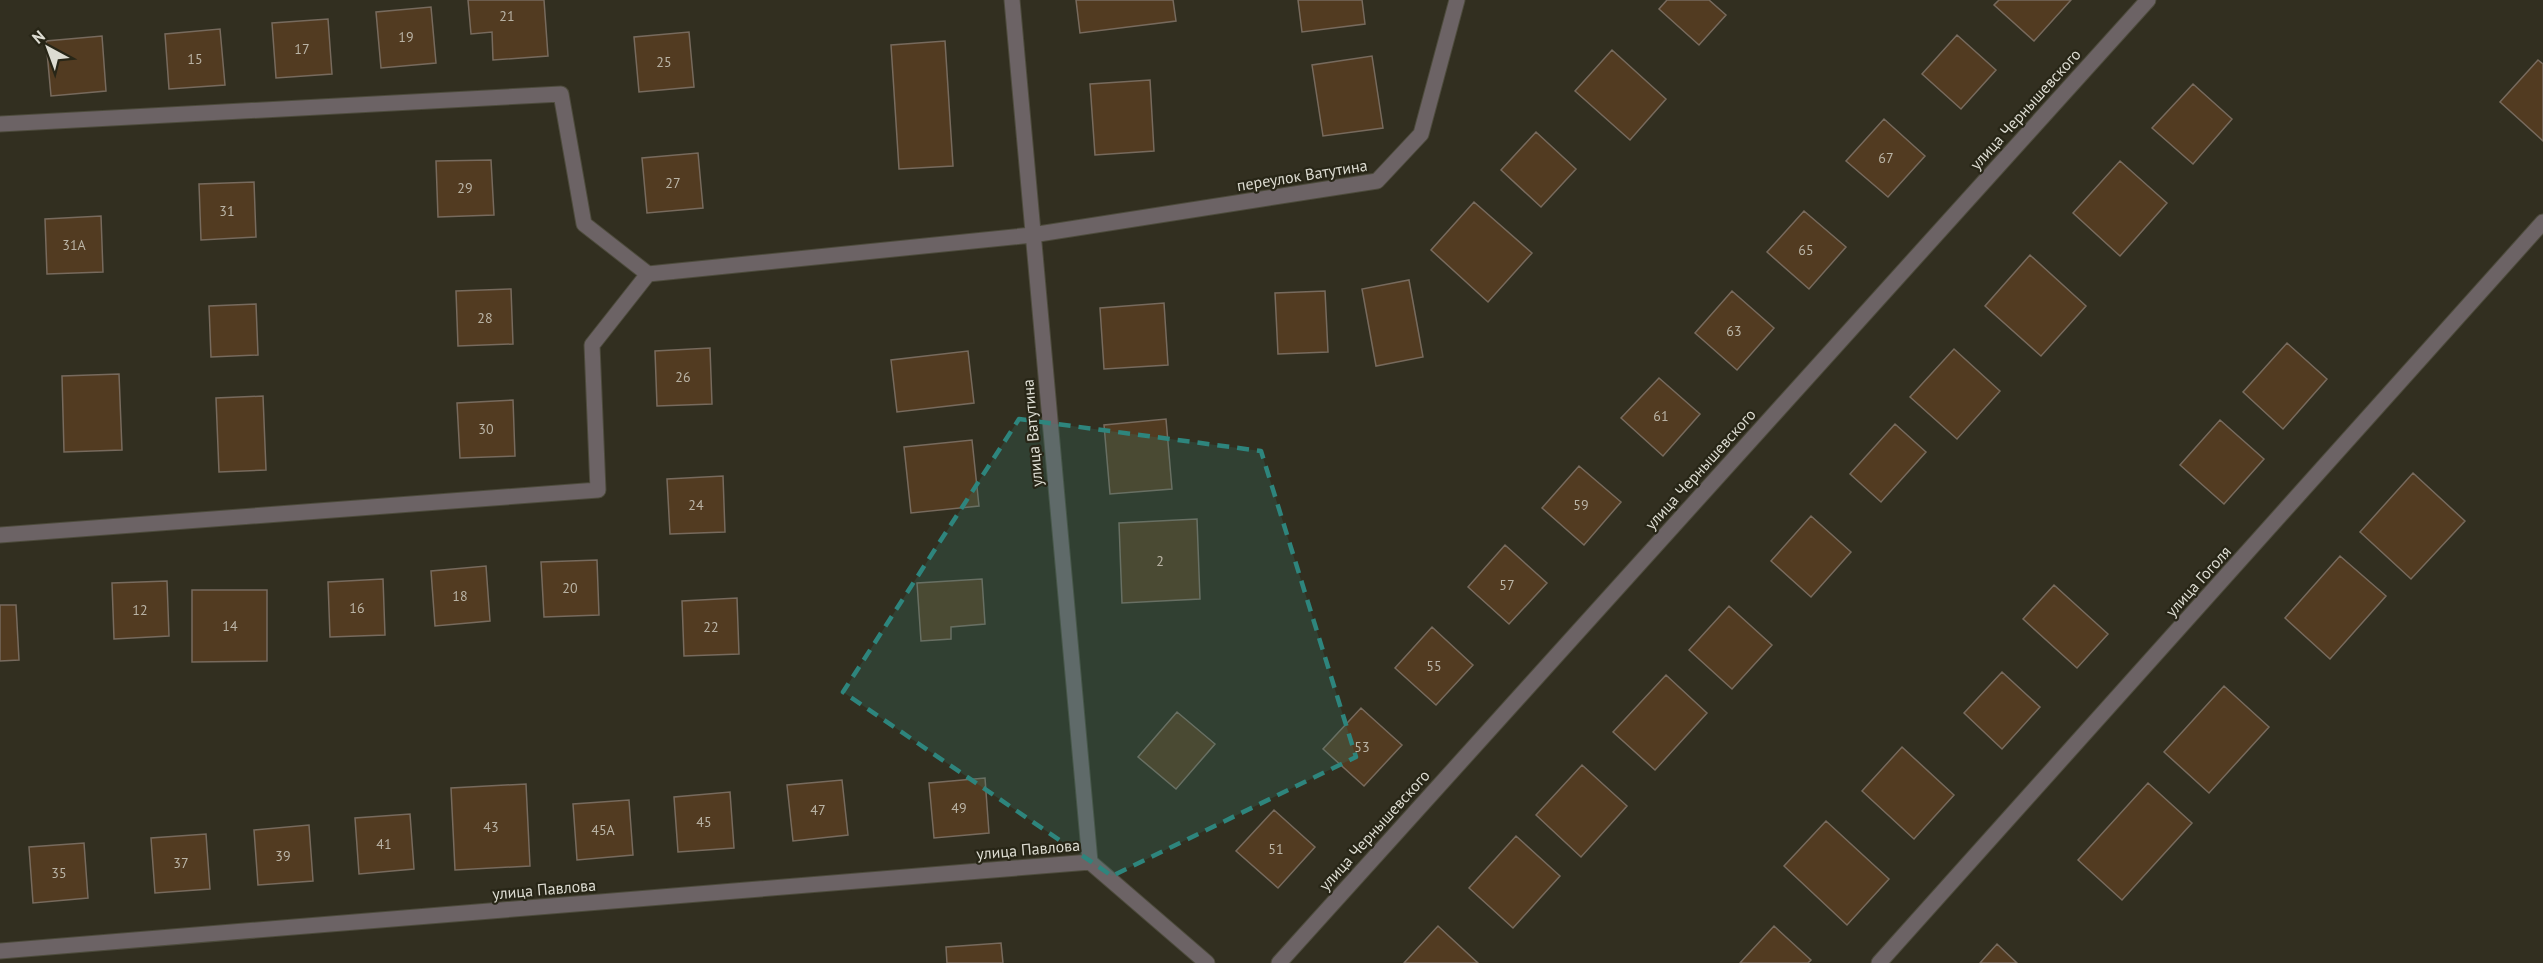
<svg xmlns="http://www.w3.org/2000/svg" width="2543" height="963" viewBox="0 0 2543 963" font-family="'PT Sans',sans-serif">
<rect width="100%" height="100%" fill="#322f20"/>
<path fill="#523b21" stroke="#776a5d" stroke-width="1.5" d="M468,0H544L548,56L493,60L492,32L471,34Z
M1076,0H1173L1176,21L1080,33Z
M1298,0H1362L1365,24L1302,32Z
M1667,0H1709L1726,15L1699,45L1659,9Z
M1999,0H2071L2034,41L1994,5Z
M431,7L436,63L381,68L376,12Z
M328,19L332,74L276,78L272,23Z
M220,29L225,85L169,89L165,34Z
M689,32L694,87L639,92L634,37Z
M1957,35L1996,70L1961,109L1922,74Z
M102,36L106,91L51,96L46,41Z
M945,41L953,166L899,169L891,45Z
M1612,50L1666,99L1630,140L1575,91Z
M1372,56L1383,128L1323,136L1312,65Z
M2538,60L2543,64V141L2500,102Z
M1150,80L1154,151L1095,155L1090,84Z
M2193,84L2232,119L2193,164L2152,128Z
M1884,119L1925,156L1888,197L1846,161Z
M1536,132L1576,169L1541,207L1501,170Z
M698,153L703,208L647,213L642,158Z
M491,160L494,215L438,217L436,161Z
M2120,161L2167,203L2120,256L2073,213Z
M254,182L256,237L201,240L199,184Z
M1474,202L1532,253L1488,302L1431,250Z
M1804,211L1846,247L1809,289L1767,252Z
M101,216L103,272L47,274L45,219Z
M2030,255L2086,306L2041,356L1985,306Z
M1409,280L1423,357L1376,366L1362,289Z
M511,289L513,344L458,346L456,291Z
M1325,291L1328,352L1278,354L1275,293Z
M1732,291L1774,328L1737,370L1695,333Z
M1164,303L1168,365L1104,369L1100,308Z
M256,304L258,355L211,357L209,306Z
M2287,343L2327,379L2283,429L2243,392Z
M710,348L712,404L657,406L655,351Z
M1954,349L2000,391L1957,439L1910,397Z
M968,351L974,403L897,412L891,360Z
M119,374L122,450L64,452L62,376Z
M1659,378L1700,414L1663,456L1621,418Z
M263,396L266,470L219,472L216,398Z
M513,400L515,456L460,458L457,403Z
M1166,419L1172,489L1110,494L1104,425Z
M2220,420L2264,459L2224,504L2180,465Z
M1895,424L1926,452L1881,502L1850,474Z
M972,440L979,506L911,513L904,447Z
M1579,466L1621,502L1584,545L1542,508Z
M2413,473L2465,521L2411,579L2360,532Z
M723,476L725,532L670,534L667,479Z
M1811,516L1851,552L1811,597L1771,561Z
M1197,519L1200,599L1122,603L1119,523Z
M1505,545L1547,583L1509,624L1468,587Z
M2340,556L2386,596L2330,659L2285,618Z
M597,560L599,615L544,617L541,562Z
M486,566L490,621L435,626L431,571Z
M383,579L385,635L330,637L328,582Z
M982,579L985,624L951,627V639L921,641L917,583Z
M167,581L169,636L114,639L112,583Z
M2054,585L2108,634L2077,668L2023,619Z
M192,590H267V661L192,662Z
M737,598L739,654L684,656L682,601Z
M0,605H16L19,660L0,661Z
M1729,606L1772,645L1732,689L1689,650Z
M1432,627L1473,665L1436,705L1395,668Z
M2002,672L2040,707L2002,749L1964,713Z
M1666,675L1707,713L1655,770L1613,732Z
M2224,686L2269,727L2209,793L2164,752Z
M1361,708L1402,745L1364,786L1323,749Z
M1177,712L1215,744L1176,789L1138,757Z
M1902,747L1954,795L1914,839L1862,791Z
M1582,765L1627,806L1581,857L1536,815Z
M985,778L989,833L934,838L929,783Z
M842,780L848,835L793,841L787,785Z
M2148,783L2192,823L2122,900L2078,860Z
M526,784L530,866L455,870L451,788Z
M730,792L734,848L678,852L674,797Z
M629,800L633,855L577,860L573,804Z
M1274,810L1315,847L1278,888L1236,851Z
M410,814L414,869L359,874L355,818Z
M1826,821L1889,879L1847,925L1784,866Z
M309,825L313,881L258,885L254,830Z
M206,834L210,889L155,893L151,838Z
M1516,836L1560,876L1513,928L1469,888Z
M84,843L88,898L33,903L29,847Z
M1438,926L1478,963H1404Z
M1774,926L1811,960L1808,963H1740Z
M1001,943L1003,963H947L946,947Z
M1997,944L2017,963H1980Z"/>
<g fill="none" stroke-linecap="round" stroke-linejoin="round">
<g stroke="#4d4b3c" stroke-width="17">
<path id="minor" d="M1012,0L1090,862
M0,124L561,94L584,224L648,274L592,345L598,490L0,535
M648,274L1032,235L1377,181L1421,134L1457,0
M1090,862L1207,963
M0,951L1090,862
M1279,963L2148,0
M1879,963L2543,222"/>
</g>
<use href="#minor" stroke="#6c6365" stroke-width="15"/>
</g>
<path fill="#2e857d" fill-opacity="0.2" stroke="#2e857d" stroke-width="4.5" stroke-dasharray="12 8" stroke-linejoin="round" d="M1019,419L1261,451L1356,757L1112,876L843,692Z"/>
<g text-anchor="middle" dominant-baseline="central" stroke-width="4.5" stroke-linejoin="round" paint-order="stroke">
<g font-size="14" fill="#bab4a6">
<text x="507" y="16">21</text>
<text x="406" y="37">19</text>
<text x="302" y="49">17</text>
<text x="195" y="59">15</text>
<text x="664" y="62">25</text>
<text x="1886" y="158">67</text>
<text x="673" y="183">27</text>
<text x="465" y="188">29</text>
<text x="227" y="211">31</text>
<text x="74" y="245">31А</text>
<text x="1806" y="250">65</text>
<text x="485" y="318">28</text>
<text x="1734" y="331">63</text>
<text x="683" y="377">26</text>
<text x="1661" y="416">61</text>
<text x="486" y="429">30</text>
<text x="696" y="505">24</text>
<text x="1581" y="505">59</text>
<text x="1160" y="561">2</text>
<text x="1507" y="585">57</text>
<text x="570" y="588">20</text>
<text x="460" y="596">18</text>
<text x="357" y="608">16</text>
<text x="140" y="610">12</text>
<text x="230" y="626">14</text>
<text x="711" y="627">22</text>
<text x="1434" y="666">55</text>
<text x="1362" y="747">53</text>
<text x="959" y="808">49</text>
<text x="818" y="810">47</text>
<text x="704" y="822">45</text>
<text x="491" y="827">43</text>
<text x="603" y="830">45А</text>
<text x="384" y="844">41</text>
<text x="1276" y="849">51</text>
<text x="283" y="856">39</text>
<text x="181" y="863">37</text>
<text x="59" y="873">35</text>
</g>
<g font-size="16" fill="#dddcd2" stroke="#282617">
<text transform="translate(2025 109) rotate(-48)">улица Чернышевского</text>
<text transform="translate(1302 175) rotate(-9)">переулок Ватутина</text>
<text transform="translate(1032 433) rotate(-95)">улица Ватутина</text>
<text transform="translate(1700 469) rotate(-48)">улица Чернышевского</text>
<text transform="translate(2198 581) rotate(-48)">улица Гоголя</text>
<text transform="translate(1374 830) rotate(-48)">улица Чернышевского</text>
<text transform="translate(1028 849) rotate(-5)">улица Павлова</text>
<text transform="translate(544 889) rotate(-5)">улица Павлова</text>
</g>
</g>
<g transform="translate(48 48) rotate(319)" stroke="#282617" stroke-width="4.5" paint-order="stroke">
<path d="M0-4.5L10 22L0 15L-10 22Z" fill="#dddcd2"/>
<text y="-9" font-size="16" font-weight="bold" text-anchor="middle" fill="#dddcd2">N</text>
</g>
</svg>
